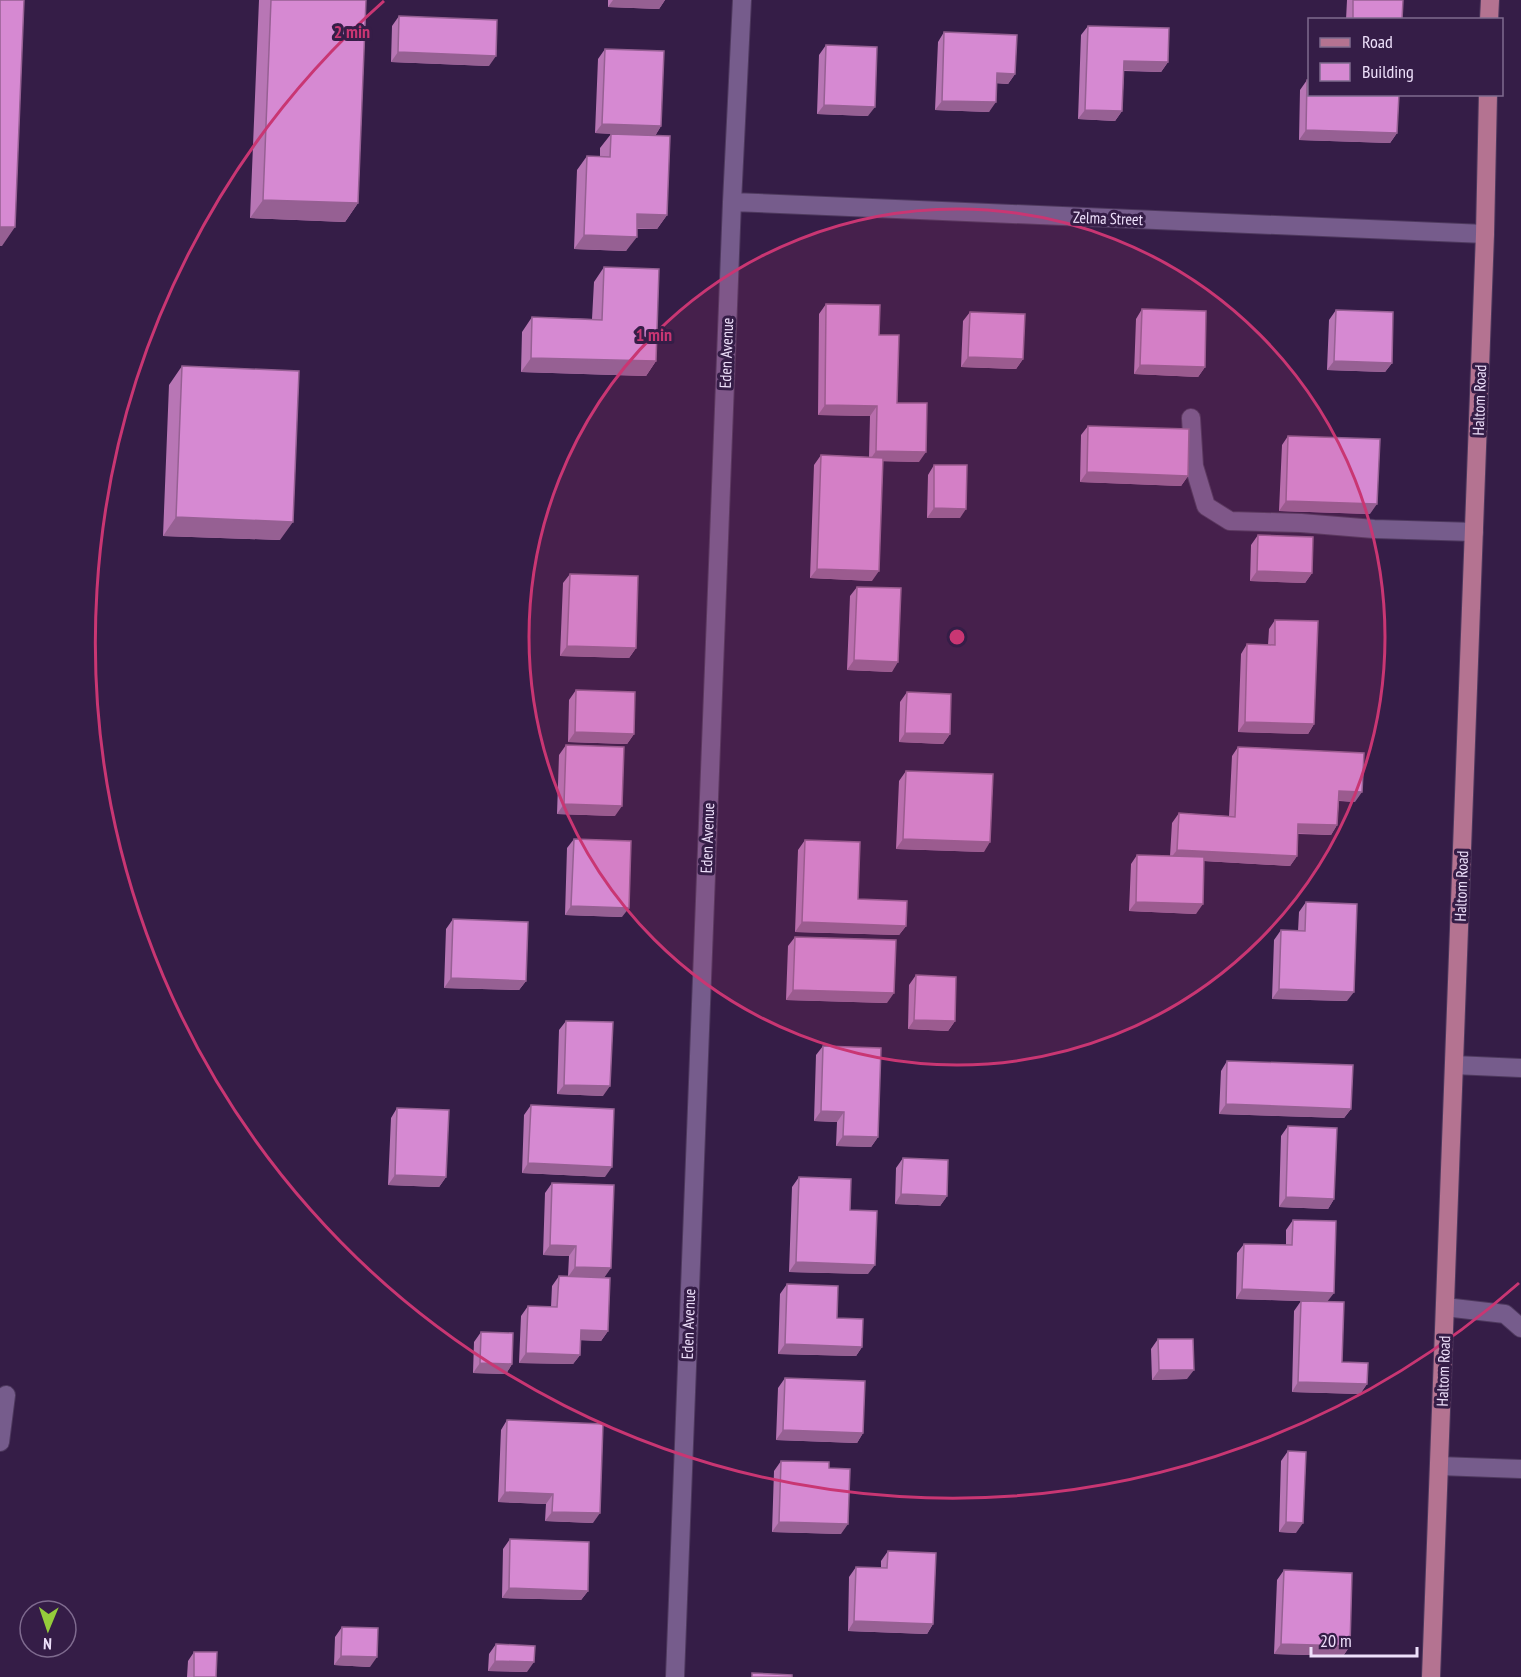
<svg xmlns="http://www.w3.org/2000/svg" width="1521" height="1677" viewBox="0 0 1521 1677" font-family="'PT Sans Narrow',sans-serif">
<rect width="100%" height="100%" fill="#351d47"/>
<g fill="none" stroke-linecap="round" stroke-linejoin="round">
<g stroke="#4e395e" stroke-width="20">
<path id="minor" d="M732,202L1485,234
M1191,418L1194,466L1206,506L1230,521L1301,523L1374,529L1474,532
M1454,1065L1521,1068
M1445,1307L1505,1314L1521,1328
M0,1442L6,1395
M1439,1466L1521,1469
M675,1677L732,202L742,0"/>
</g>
<g stroke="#4e395e" stroke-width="20">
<path id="major" d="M1489,20L1490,0
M1431,1677L1485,234L1488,94"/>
</g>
<use href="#minor" stroke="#765c8c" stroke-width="18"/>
<use href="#major" stroke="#b47391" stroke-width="18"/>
</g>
<path fill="#b876b5" d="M259,0H366L358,203L345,222L250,218Z
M608,0H665L659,9L608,7Z
M1347,0H1403L1402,20H1346Z
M399,16L489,66L391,62L392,26Z
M1088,26L1168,62L1161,72L1124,71L1122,111L1115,121L1078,119L1081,35Z
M944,32L1015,74L1008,84L997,83L989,112L935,110L938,42Z
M826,45L868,116L817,114L819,55Z
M605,49L661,126L655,136L595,133L598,59Z
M1307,80L1397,133L1390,143L1299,140L1300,90Z
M611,134L667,215L657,229H637L626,251L574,249L577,170L587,156H600V148Z
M604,267L656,361L646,376L521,372L522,332L532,317L592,319L594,282Z
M826,304L879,335L897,403L919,462L883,461L872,581L810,578L814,465L821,455L869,457L870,416L818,415L819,314Z
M1142,309L1205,367L1198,377L1134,374L1136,319Z
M1336,310L1392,363L1385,372L1327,370L1329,320Z
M970,312L1023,359L1016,369L961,367L963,321Z
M182,366L280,540L163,536L169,385Z
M1088,426L1188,476L1181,486L1080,482L1081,435Z
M1288,436L1370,514L1279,511L1282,445Z
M934,465L960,518H927L928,475Z
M1258,535L1312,573L1305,583L1250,581L1251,545Z
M570,574L636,648L629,658L560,656L563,583Z
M857,587L892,672L847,670L850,596Z
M1275,620L1314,724L1308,734L1238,732L1241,654L1247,644L1268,645L1269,629Z
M576,690L634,734L627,744L568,742L569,700Z
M907,692L950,734L943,744L899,742L900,702Z
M566,745L615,816L557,814L559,755Z
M1238,747L1355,802L1339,801L1337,825L1331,835L1298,834L1297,856L1290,866L1204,861L1196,914L1129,911L1131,864L1137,855L1170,856L1172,823L1179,813L1229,816L1232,756Z
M906,771L984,852L896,849L899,781Z
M574,839L622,917L565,915L567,848Z
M805,840L858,899L906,926L899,935L795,932L798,850Z
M1306,902L1347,1001L1272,999L1274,940L1281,930L1298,931L1299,912Z
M453,919L526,981L519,990L444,988L446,929Z
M795,937L887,1003L786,1000L788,946Z
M916,975L955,1021L948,1031L908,1029L909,985Z
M566,1021L603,1096L557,1094L559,1030Z
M823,1046L878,1137L871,1147L836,1146L837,1122L814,1121L816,1055Z
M1227,1061L1351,1109L1344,1118L1219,1114L1221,1071Z
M531,1105L605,1177L522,1173L524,1115Z
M397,1108L446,1177L439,1187L388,1185L391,1118Z
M1288,1126L1334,1199L1328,1209L1279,1207L1281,1136Z
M903,1158L947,1196L940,1206L895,1204L896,1168Z
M799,1177L850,1210L868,1274L789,1272L792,1187Z
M552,1183L604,1278L608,1331L601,1341L580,1340V1355L573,1364L519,1363L521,1316L528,1306L551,1307L552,1286L559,1276H568L569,1256L543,1255L545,1193Z
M1293,1220L1327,1302L1342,1362L1367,1384L1360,1394L1292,1392L1294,1311L1301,1301L1236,1299L1237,1253L1244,1244L1286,1245V1230Z
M787,1284L837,1318L862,1347L856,1356L778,1354L780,1294Z
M481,1332L512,1364L506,1374L473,1373L474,1342Z
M1158,1339L1187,1379L1152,1380L1151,1349Z
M785,1378L863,1433L857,1443L776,1440L778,1388Z
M507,1420L593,1523L545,1521L546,1504L498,1502L501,1430Z
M1288,1451L1296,1533L1279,1532L1281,1461Z
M781,1461L829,1468L841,1534L772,1532L774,1471Z
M510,1539L588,1591L581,1600L502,1598L503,1549Z
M888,1551L933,1624L927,1634L848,1631L849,1577L856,1567L881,1568V1561Z
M1284,1570L1350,1646L1343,1656L1274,1654L1277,1580Z
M342,1627L370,1667L334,1665L335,1637Z
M496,1644L527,1672L488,1671L489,1654Z
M194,1652L216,1677H187L188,1661Z"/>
<path fill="#966093" d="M613,0H665L659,9L608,7Z
M398,52L496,56L489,66L391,62Z
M1124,61L1168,62L1161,72L1117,70Z
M997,73L1015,74L1008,84L990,83Z
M942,101L996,102L989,112L935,110Z
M824,105L875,107L868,116L817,114Z
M1085,110L1122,111L1115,121L1078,119Z
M602,124L661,126L655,136L595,133Z
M1306,130L1397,133L1390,143L1299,140Z
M263,200L358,203L345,222L250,218Z
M637,214L667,215L657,229L627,228Z
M0,227H15L2,246H0Z
M584,235L637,237L626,251L574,249Z
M968,357L1023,359L1016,369L961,367Z
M531,358L656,361L646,376L521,372Z
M1334,361L1392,363L1385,372L1327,370Z
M1140,365L1205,367L1198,377L1134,374Z
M825,405L877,406L870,416L818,415Z
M876,451L926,452L919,462L869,461Z
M1087,472L1188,476L1181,486L1080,482Z
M1286,501L1377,504L1370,514L1279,511Z
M934,508L966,509L960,518H927Z
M176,517L293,522L280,540L163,536Z
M817,569L879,571L872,581L810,578Z
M1257,571L1312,573L1305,583L1250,581Z
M567,646L636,648L629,658L560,656Z
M854,660L898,662L892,672L847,670Z
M1245,722L1314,724L1308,734L1238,732Z
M575,732L634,734L627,744L568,742Z
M905,733L950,734L943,744L899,742Z
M1339,791L1362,792L1355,802L1332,800Z
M564,804L622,806L615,816L557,814Z
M1298,824L1337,825L1331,835L1292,833Z
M903,839L990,842L984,852L896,849Z
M1177,850L1297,856L1290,866L1170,859Z
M1136,902L1203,904L1196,914L1129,911Z
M571,906L629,908L622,917L565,915Z
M802,922L906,926L899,935L795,932Z
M451,978L526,981L519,990L444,988Z
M1279,989L1354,992L1347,1001L1272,999Z
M793,990L894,993L887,1003L786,1000Z
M914,1020L955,1021L948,1031L908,1029Z
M564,1085L610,1086L603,1096L557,1094Z
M1226,1104L1351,1109L1344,1118L1219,1114Z
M821,1111L844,1112L837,1122L814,1121Z
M843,1136L878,1137L871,1147L836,1146Z
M528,1163L612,1167L605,1177L522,1173Z
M395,1175L446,1177L439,1187L388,1185Z
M901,1194L947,1196L940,1206L895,1204Z
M1286,1197L1334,1199L1328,1209L1279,1207Z
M550,1245L576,1246L569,1256L543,1255Z
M796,1262L875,1265L868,1274L789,1272Z
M575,1267L611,1268L604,1278L568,1277Z
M1242,1289L1334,1293L1327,1302L1236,1299Z
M581,1330L608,1331L601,1341L574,1340Z
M785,1344L862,1347L856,1356L778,1354Z
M526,1353L580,1355L573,1364L519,1363Z
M480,1363L512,1364L506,1374L473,1373Z
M1159,1370H1194L1187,1379L1152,1380Z
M1298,1382L1367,1384L1360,1394L1292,1392Z
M783,1430L863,1433L857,1443L776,1440Z
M505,1492L553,1494L546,1504L498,1502Z
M552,1512L600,1513L593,1523L545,1521Z
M779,1522L848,1524L841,1534L772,1532Z
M1286,1522L1303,1523L1296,1533L1279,1532Z
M509,1588L588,1591L581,1600L502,1598Z
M854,1621L933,1624L927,1634L848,1631Z
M1281,1644L1350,1646L1343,1656L1274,1654Z
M341,1656L377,1657L370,1667L334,1665Z
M495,1661L534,1662L527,1672L488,1671Z"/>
<path fill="#d689d2" stroke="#966093" stroke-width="1.5" d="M0,0H24L15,227H0Z
M271,0H366L358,203L263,200Z
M1353,0H1403L1402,20H1353Z
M399,16L497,20L496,56L398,52Z
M1088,26L1169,28L1168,62L1124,61L1122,111L1085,110Z
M944,32L1017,35L1015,74L997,73L996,102L942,101Z
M826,45L877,47L875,107L824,105Z
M605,49L664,51L661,126L602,124Z
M1307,80H1310V94H1399L1397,133L1306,130Z
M611,134L670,136L667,215L637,214V237L584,235L587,156L610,157Z
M604,267L659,269L656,361L531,358L532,317L602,320Z
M826,304L880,305L879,335H899L897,403H927L926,452L876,451L877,406L825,405Z
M1142,309L1206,311L1205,367L1140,365Z
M1336,310L1393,312L1392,363L1334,361Z
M970,312L1025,314L1023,359L968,357Z
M182,366L299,371L293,522L176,517Z
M1088,426L1189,429L1188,476L1087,472Z
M1288,436L1380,439L1377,504L1286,501Z
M821,455L883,458L879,571L817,569Z
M934,465H967L966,509L934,508Z
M1258,535L1313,537L1312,573L1257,571Z
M570,574L638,576L636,648L567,646Z
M857,587L901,588L898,662L854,660Z
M1275,620L1318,621L1314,724L1245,722L1247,644L1275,645Z
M576,690L635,692L634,734L575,732Z
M907,692L951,694L950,734L905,733Z
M566,745L624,747L622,806L564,804Z
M1238,747L1364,753L1362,792L1339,791L1337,825L1298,824L1297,856L1177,850L1179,813L1235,817Z
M906,771L993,774L990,842L903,839Z
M574,839L631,841L629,908L571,906Z
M805,840L860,842L858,899L907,901L906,926L802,922Z
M1137,855L1204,857L1203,904L1136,902Z
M1306,902L1357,904L1354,992L1279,989L1281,930L1305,931Z
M453,919L528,922L526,981L451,978Z
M795,937L896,940L894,993L793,990Z
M916,975L956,977L955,1021L914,1020Z
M566,1021L613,1022L610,1086L564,1085Z
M823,1046L881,1048L878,1137L843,1136L844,1112L821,1111Z
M1227,1061L1353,1065L1351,1109L1226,1104Z
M531,1105L614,1109L612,1167L528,1163Z
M397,1108L449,1110L446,1177L395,1175Z
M1288,1126L1337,1128L1334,1199L1286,1197Z
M903,1158L948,1160L947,1196L901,1194Z
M799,1177L851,1179L850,1210L877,1211L875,1265L796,1262Z
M552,1183L614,1185L611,1268L575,1267L576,1246L550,1245Z
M1293,1220L1336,1221L1334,1293L1242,1289L1244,1244L1292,1245Z
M559,1276L610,1278L608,1331L581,1330L580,1355L526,1353L528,1306L557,1307Z
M787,1284L838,1286L837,1318L863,1319L862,1347L785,1344Z
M1301,1301L1344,1302L1342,1362L1368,1363L1367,1384L1298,1382Z
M481,1332L513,1333L512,1364L480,1363Z
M1158,1339H1193L1194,1370H1159Z
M785,1378L865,1381L863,1433L783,1430Z
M507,1420L603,1424L600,1513L552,1512L553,1494L505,1492Z
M1288,1451L1306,1452L1303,1523L1286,1522Z
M781,1461L829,1462V1468L850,1469L848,1524L779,1522Z
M510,1539L589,1542L588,1591L509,1588Z
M888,1551L936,1553L933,1624L854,1621L856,1567L887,1568Z
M1284,1570L1352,1573L1350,1646L1281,1644Z
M342,1627L378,1628L377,1657L341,1656Z
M496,1644L535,1646L534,1662L495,1661Z
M194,1652H217L216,1677H194Z
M752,1673L792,1675V1677H752Z"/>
<circle cx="957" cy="637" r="428" fill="#c93673" fill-opacity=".12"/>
<g fill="none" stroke="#c93673" stroke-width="3">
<circle cx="957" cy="637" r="428"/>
<path d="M1519 1283A856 856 0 0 1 384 1"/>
</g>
<g text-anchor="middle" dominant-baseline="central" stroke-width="6" stroke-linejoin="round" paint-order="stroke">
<g font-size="16" fill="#eee0fb" stroke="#351d47">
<text transform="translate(1108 218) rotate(2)">Zelma Street</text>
<text transform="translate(726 353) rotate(-88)">Eden Avenue</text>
<text transform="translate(1479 400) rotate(-88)">Haltom Road</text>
<text transform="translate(707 838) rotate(-88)">Eden Avenue</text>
<text transform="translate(1461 886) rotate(-88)">Haltom Road</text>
<text transform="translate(688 1324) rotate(-88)">Eden Avenue</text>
<text transform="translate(1443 1371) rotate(-88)">Haltom Road</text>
</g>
</g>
<circle cx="957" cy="637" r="9" fill="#c93673" stroke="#351d47" stroke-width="3"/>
<g font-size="18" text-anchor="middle" font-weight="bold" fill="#c93673" stroke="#351d47" stroke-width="6" stroke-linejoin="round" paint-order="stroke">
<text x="352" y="38">2 min</text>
<text x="654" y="341">1 min</text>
</g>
<rect x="1308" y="18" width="195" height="78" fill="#351d47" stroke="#7f6b8f" stroke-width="1.5"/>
<rect x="1320" y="38" width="30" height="9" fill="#b47391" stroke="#7f6b8f" stroke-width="1.5"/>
<text x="1362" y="48" font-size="18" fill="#eee0fb">Road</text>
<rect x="1320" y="63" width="30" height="18" fill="#d689d2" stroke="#7f6b8f" stroke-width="1.5"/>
<text x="1362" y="78" font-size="18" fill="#eee0fb">Building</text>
<g transform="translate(48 1629) rotate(182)"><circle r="28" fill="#351d47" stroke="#7f6b8f" stroke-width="1.5"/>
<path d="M0-4.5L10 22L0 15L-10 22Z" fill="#95cc3b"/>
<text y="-9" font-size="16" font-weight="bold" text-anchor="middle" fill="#eee0fb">N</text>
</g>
<path d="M1311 1647v9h106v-9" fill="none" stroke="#eee0fb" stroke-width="3"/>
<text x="1320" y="1647" font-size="18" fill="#eee0fb" stroke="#351d47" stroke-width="4.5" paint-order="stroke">20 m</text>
</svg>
